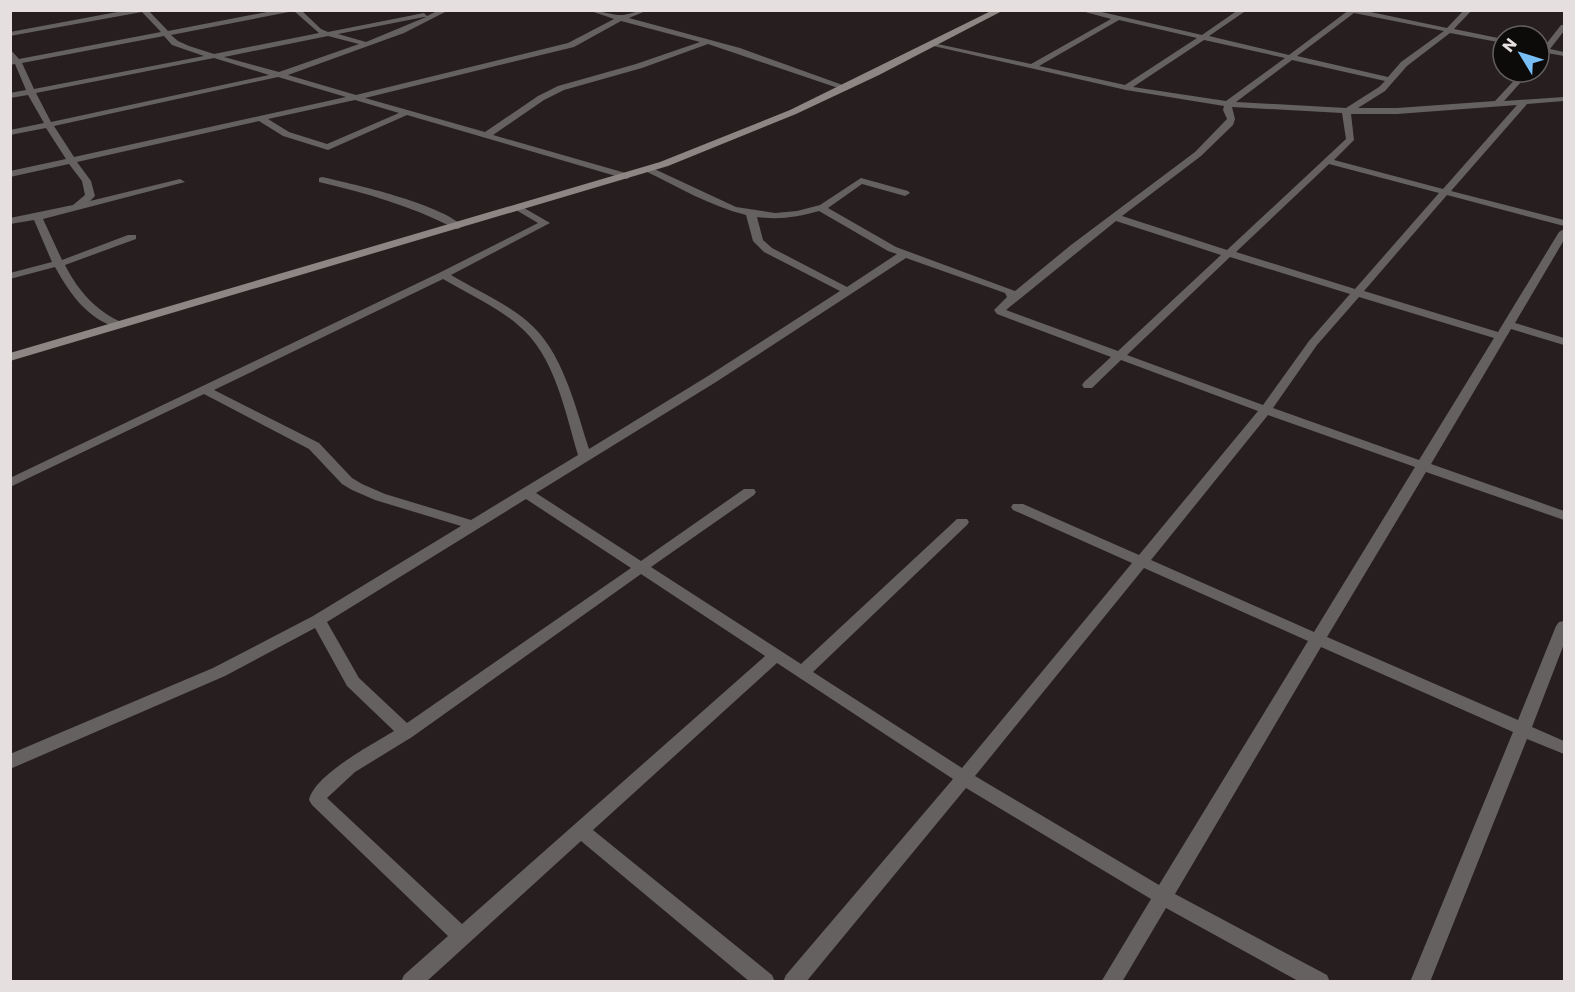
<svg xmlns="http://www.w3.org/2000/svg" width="1575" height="992" viewBox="0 0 1575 992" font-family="Poppins,sans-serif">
<rect width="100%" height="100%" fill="#271f1f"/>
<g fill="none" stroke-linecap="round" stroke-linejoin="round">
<path fill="#656160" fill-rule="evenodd" d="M128,10H148L168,31L277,10H301L321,29L328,32L424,13L427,16L439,10H449L404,33L288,75L356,95L568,43L614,19L588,10C599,10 608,14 618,15C627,16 638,10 648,10L629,18L740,48L851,88L844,90L708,44L642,68L564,90L544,100L493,135L629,174V178L626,179L407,115L328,150L283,136L259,121L77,162L91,181L95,196L90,201L180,179L185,182L43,219L62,260L128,235H136V239L65,265C79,292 95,310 123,323L125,325L119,328C88,320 70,294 55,267L10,279V273L52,262L34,220L10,224V218L73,205L85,195L82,181L69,164L10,177V171L66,159L46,128L10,135V130L44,123L28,95L10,98V93L26,90L15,64L10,65L12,60L10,49L19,59L161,32L142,12L10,36V32ZM294,11L319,33L214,54L189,46L178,41L171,35ZM426,17L366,42L338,34L424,17ZM621,21L700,42L636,64L558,86L538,96L485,132L365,98L574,47ZM164,36L172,45L204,56L34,89L22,63ZM328,36L359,44L279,72L224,57ZM214,58L269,75L51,122L36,93ZM278,77L346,97L74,157L54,126ZM355,100L399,113L327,144L289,132L268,119Z
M1078,10H1093L1202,35L1238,10H1247L1209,36L1289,55L1349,10H1361L1447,28L1464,10H1472L1454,29L1503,39V43L1450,33L1407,66L1385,91L1358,108H1397L1495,101L1522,72H1530L1504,101L1564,97V101L1527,104L1451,191L1564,220V226L1447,195L1364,291L1498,332L1559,232L1564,229V240L1515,323L1564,338V345L1511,329L1431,464L1564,511V520L1426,472L1327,637L1518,720L1556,626L1559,622L1564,621V644L1532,727L1564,741V754L1527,739L1430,982H1410L1513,732L1321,647L1175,894L1327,975L1330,982H1300L1166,908L1122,982H1101L1151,899L966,788L806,982H783L786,975L953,779L777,663L593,830L772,975L775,982H750L581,841L426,982H401L404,975L448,936L312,805L309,800C314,775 373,744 394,731L347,686L315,628L225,676L10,769V754L213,668L313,616L461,526L375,500L352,490L342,484L309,449L204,394L10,487V478L439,273L538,223L516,210L514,208L519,205L550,223L451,275C476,290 504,302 527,321C563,351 575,406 589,449L708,376L840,291L764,252L753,241L746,215C710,206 678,187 645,171L643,169L648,166L736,207L775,213L797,211L820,205L861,178L908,191L910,193L905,196L862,184L828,208L896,247L1015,291L1071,245L1195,152L1227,119L1223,110L1224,106L1126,90L929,45L933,43L1031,64L1111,19ZM1354,13L1444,31L1401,62L1388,77L1297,56ZM1119,20L1197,38L1125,85L1039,66ZM1204,40L1285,58L1226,101L1133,87ZM1292,60L1385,81L1379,87L1346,108L1236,102ZM1517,105L1443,189L1334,160L1354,140L1351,114H1397ZM1232,107L1342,113L1346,139L1227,250L1122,216L1201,156L1233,125L1235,119ZM1329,164L1439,193L1355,289L1236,252ZM819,211L888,251L897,254L847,287L772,248L763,240L757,217C779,220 798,217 819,211ZM1116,221L1221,255L1118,351L1006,310ZM1230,257L1350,294L1309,341L1263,405L1127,355ZM906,258L1005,293L1007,297L994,310L997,314L1111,357L1084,382L1082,385L1084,388H1092L1121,360L1258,411L1139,555L1023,504H1013L1011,507L1013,510L1132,563L962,768L813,672L967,525L969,522L967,519H957L801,664L651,567L754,495L756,492L754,489H744L641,561L536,493L716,382ZM443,279C468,294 496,306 518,325C555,355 565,412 578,455L471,520L385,494L362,484L352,478L319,443L214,390ZM1359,297L1494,338L1419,460L1273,408L1317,345ZM1268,415L1415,467L1314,632L1151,560ZM526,499L631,568L407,723L359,678L327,622ZM1144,568L1308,641L1159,885L975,776ZM641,574L765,656L462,924L327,798L355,772L412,737Z
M1561,25H1564V31L1550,49L1564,52V56L1547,53L1539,59V47L1543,48Z
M322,177C357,185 437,203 463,226L458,229L454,228C411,206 366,193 319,182V178Z"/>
<path fill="#8c8684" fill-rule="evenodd" d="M993,10H1004L879,75L796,114L668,166L10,361V353L660,162L790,110Z"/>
</g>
<rect width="1575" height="992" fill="none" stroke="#e5dfdf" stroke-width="24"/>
<g transform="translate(1521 54) rotate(308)"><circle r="28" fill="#0d0a0a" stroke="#635f5f" stroke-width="1.5"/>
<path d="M0-4.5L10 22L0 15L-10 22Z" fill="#78bff7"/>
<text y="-9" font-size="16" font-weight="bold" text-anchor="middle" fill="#e5dfdf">N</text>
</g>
</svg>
